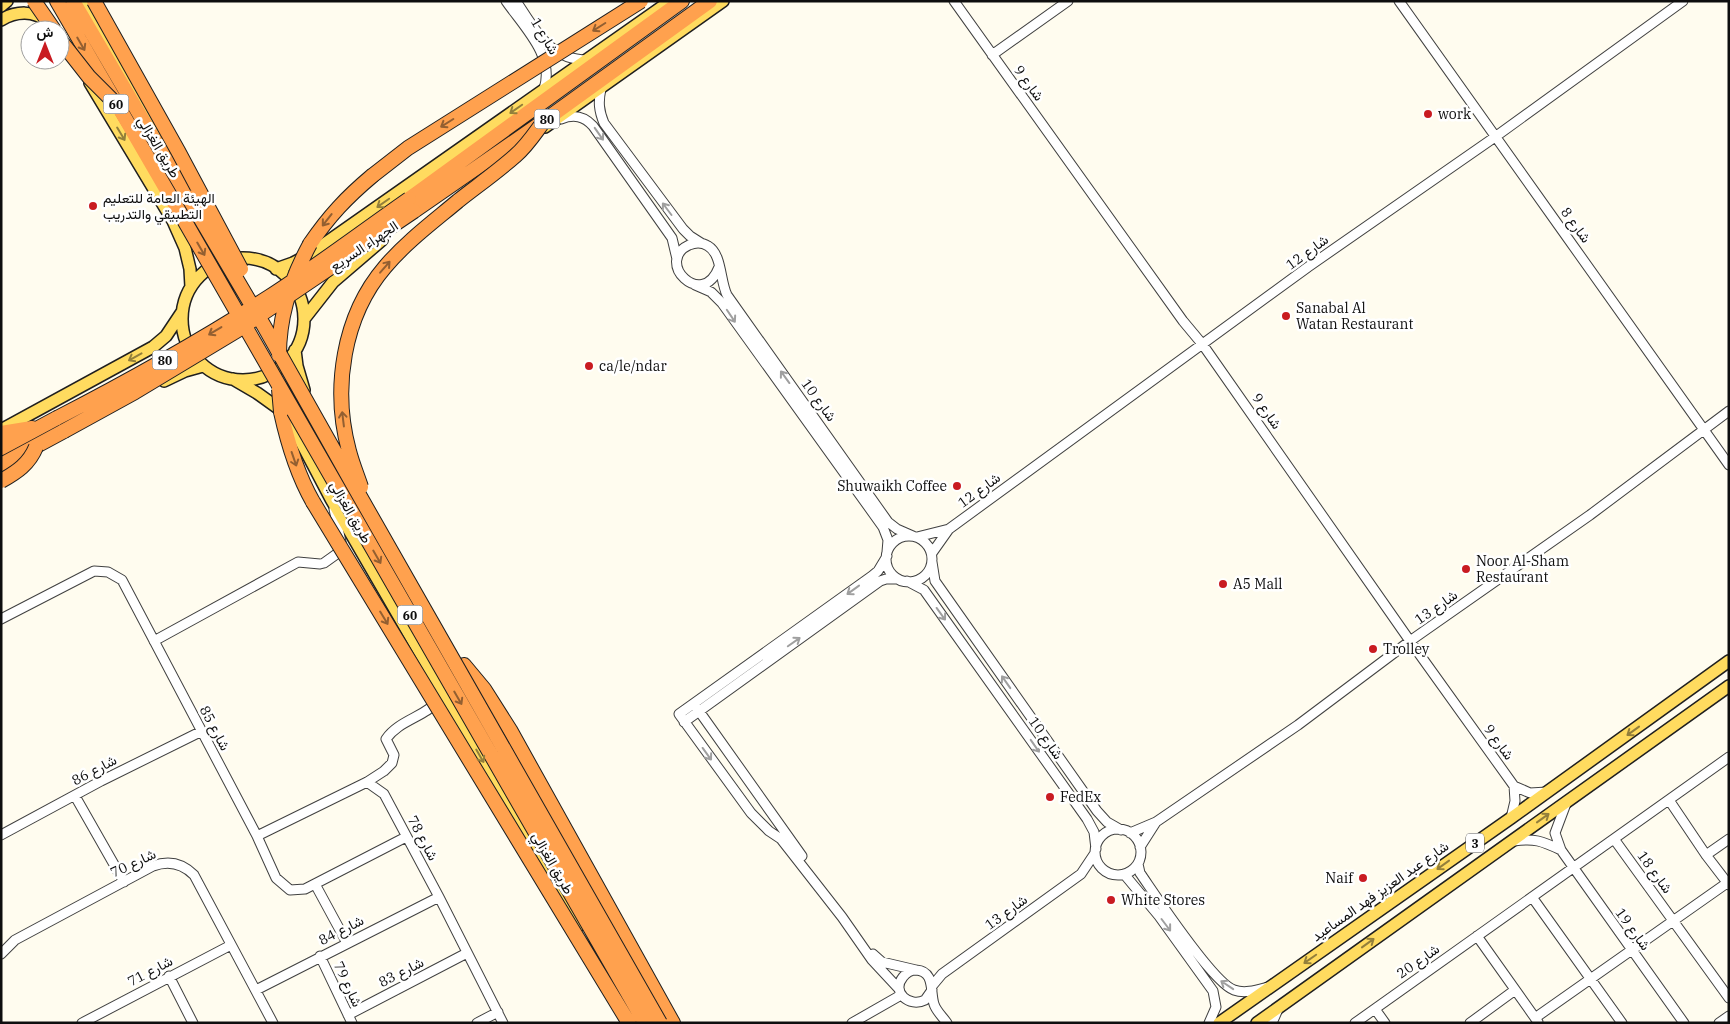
<svg xmlns="http://www.w3.org/2000/svg" width="1730" height="1024" viewBox="0 0 1730 1024" font-family="'IBM Plex Serif',Vazirmatn,serif">
<rect width="100%" height="100%" fill="#fffcef"/>
<g fill="none" stroke-linecap="round" stroke-linejoin="round">
<g stroke="#414141" stroke-width="11">
<path id="minor" d="M506,1C524,27 555,56 544,89
M516,1C535,29 549,60 587,60
M954,1L1183,321L1203,345L1410,641L1514,786L1515,801L1511,818
M1399,1C1508,156 1620,310 1729,465
M992,55L1068,1
M601,89C598,102 599,111 604,123L683,229L690,236L701,243
M561,119C574,114 584,116 593,126L672,238L677,259
M719,267C702,311 654,261 689,245C696,242 702,242 708,246C722,254 720,281 727,295L888,522L897,529L913,536
M695,285L711,292L722,303L883,527L888,540L887,552
M886 559a23 23 0 1 1 46 0a23 23 0 1 1-46 0Z
M917,537L949,529
M932,553L949,529L1308,267L1495,137L1683,1
M887,556L878,571L872,576L679,714L751,813L769,831L781,839L842,917L872,960L899,989
M932,562L935,581L1097,811L1107,822L1121,830
M907,581L924,590L1087,819L1094,832L1096,849
M1,619L94,571L108,572L122,580L257,836L276,878L290,890L305,889L406,837
M154,641L298,562L320,564L324,563L338,553L341,542L334,509
M694,704L802,856
M684,722L880,581L886,579H898
M367,782L384,794L439,897L503,1023
M1514,786L1530,793L1547,792
M75,796L124,882
M1669,800L1706,855L1729,885
M1567,801L1555,833L1561,850L1684,1023
M1095 852a23 23 0 1 1 46 0a23 23 0 1 1-46 0Z
M1130,833L1156,822L1298,725L1410,641L1590,515L1729,411
M1,835L101,781L202,731
M257,836L367,782L384,771L392,763L394,755L386,739C399,720 425,717 439,700
M1614,839L1729,998
M1514,841C1534,838 1542,841 1561,850
M1140,847L1156,822
M1706,855L1729,839
M1138,864L1140,873C1156,896 1212,982 1234,990C1245,994 1257,990 1268,987
M1124,874L1159,916L1213,991L1216,1007L1209,1023
M315,884L347,943
M1532,897L1622,1023
M1477,936L1538,1022
M1,954L15,940L153,866C169,860 182,863 194,875L273,1023
M873,954L882,962L916,970
M320,956L352,1023
M169,976L193,1023
M932,986L942,974L1081,874L1095,853
M256,990L439,897
M932,990L925,1000C909,1008 891,992 903,977C906,973 911,970 916,970C935,971 930,992 934,1004C936,1011 943,1017 947,1023
M1375,1009L1385,1023
M348,1015L467,953
M1535,1018L1727,883
M82,1023L231,945
M477,1023L498,1012
M852,1023L901,995
M1272,1023L1279,1007
M1355,1023L1729,757
M1470,1023L1515,990
M1719,1023L1729,1016"/>
</g>
<g stroke="#1f1f1f" stroke-width="14">
<path id="major" d="M82,1L181,169
M1,6L7,1
M1,20C16,11 34,10 48,22
M90,83L173,221L185,248L190,269L191,287
M545,127L723,1
M182 319a61 61 0 1 1 122 0a61 61 0 1 1-122 0Z
M276,269L293,263L310,254L669,2
M304,319L333,282L382,240
M295,350L297,366L304,390
M233,379L257,393L278,408L289,419L331,499L578,926
M164,381L185,371L203,366
M1,430L153,347L166,336L182,312
M1219,1023L1511,818L1729,661
M1257,1023L1729,686"/>
</g>
<g stroke="#1f1f1f" stroke-width="16">
<path id="highway" d="M57,1L176,206
M73,1L188,197
M409,199L682,1
M414,211L544,121L710,1
M310,244C329,216 347,197 372,176
M281,412C288,444 297,474 313,502
M1,433L32,428
M1,448L57,418
M1,465L64,431
M464,665L484,689L510,730L673,1023"/>
</g>
<use href="#minor" stroke="#fff" stroke-width="9"/>
<use href="#major" stroke="#ffdb5f" stroke-width="11"/>
<use href="#highway" stroke="#ffa14e" stroke-width="14"/>
<g stroke="#1f1f1f" stroke-width="16" stroke-linecap="butt">
<path id="highway-bridge" d="M34,1L54,30
M94,1L178,151L241,269
M60,40L89,77L115,103
M372,176L408,148L641,1
M188,197L264,326L354,486L660,1023
M176,206L645,1023
M279,355C279,316 292,277 310,244
M279,389L281,412
M57,418C129,381 200,341 269,297C317,266 363,231 409,199
M64,431L135,392L238,330L414,211
M1,481C17,472 29,464 36,447
M361,487C357,475 352,463 349,451C332,389 343,316 385,267C406,242 433,222 458,201C477,186 497,172 515,156C527,146 535,133 544,121
M313,502L629,1023"/>
</g>
<use href="#highway-bridge" stroke="#ffa14e" stroke-width="14"/>
</g>
<defs><path id="oneway-shaft" d="M-6 0H5M1.5-3L5.5 0L1.5 3" fill="none" stroke-width="1.6" stroke-linecap="round" stroke-linejoin="round" transform="scale(1.25)"/></defs>
<g stroke="#935f31">
<use href="#oneway-shaft" transform="translate(599 27) rotate(148)"/>
<use href="#oneway-shaft" transform="translate(81 44) rotate(60)"/>
<use href="#oneway-shaft" transform="translate(447 123) rotate(148)"/>
<use href="#oneway-shaft" transform="translate(327 220) rotate(128)"/>
<use href="#oneway-shaft" transform="translate(201 249) rotate(60)"/>
<use href="#oneway-shaft" transform="translate(385 267) rotate(-49)"/>
<use href="#oneway-shaft" transform="translate(215 331) rotate(149)"/>
<use href="#oneway-shaft" transform="translate(343 419) rotate(-97)"/>
<use href="#oneway-shaft" transform="translate(294 459) rotate(71)"/>
<use href="#oneway-shaft" transform="translate(377 557) rotate(60)"/>
<use href="#oneway-shaft" transform="translate(384 618) rotate(59)"/>
<use href="#oneway-shaft" transform="translate(458 698) rotate(60)"/>
</g>
<g stroke="#937f3b">
<use href="#oneway-shaft" transform="translate(516 109) rotate(145)"/>
<use href="#oneway-shaft" transform="translate(121 134) rotate(59)"/>
<use href="#oneway-shaft" transform="translate(383 203) rotate(145)"/>
<use href="#oneway-shaft" transform="translate(135 357) rotate(151)"/>
<use href="#oneway-shaft" transform="translate(1633 731) rotate(144)"/>
<use href="#oneway-shaft" transform="translate(480 756) rotate(60)"/>
<use href="#oneway-shaft" transform="translate(1543 818) rotate(-36)"/>
<use href="#oneway-shaft" transform="translate(1443 865) rotate(144)"/>
<use href="#oneway-shaft" transform="translate(1368 943) rotate(-36)"/>
<use href="#oneway-shaft" transform="translate(1310 959) rotate(145)"/>
</g>
<g stroke="#9f9f9f">
<use href="#oneway-shaft" transform="translate(599 134) rotate(55)"/>
<use href="#oneway-shaft" transform="translate(667 209) rotate(-127)"/>
<use href="#oneway-shaft" transform="translate(731 316) rotate(56)"/>
<use href="#oneway-shaft" transform="translate(785 377) rotate(-126)"/>
<use href="#oneway-shaft" transform="translate(853 590) rotate(144)"/>
<use href="#oneway-shaft" transform="translate(941 614) rotate(54)"/>
<use href="#oneway-shaft" transform="translate(794 642) rotate(-35)"/>
<use href="#oneway-shaft" transform="translate(1006 682) rotate(-125)"/>
<use href="#oneway-shaft" transform="translate(1035 746) rotate(55)"/>
<use href="#oneway-shaft" transform="translate(707 754) rotate(54)"/>
<use href="#oneway-shaft" transform="translate(1166 925) rotate(53)"/>
<use href="#oneway-shaft" transform="translate(1227 985) rotate(-146)"/>
</g>
<g fill="#c91b21" stroke="#fff" stroke-width="2">
<circle cx="1428" cy="114" r="5"/>
<circle cx="93" cy="206" r="5"/>
<circle cx="1286" cy="316" r="5"/>
<circle cx="589" cy="366" r="5"/>
<circle cx="957" cy="486" r="5"/>
<circle cx="1466" cy="569" r="5"/>
<circle cx="1223" cy="584" r="5"/>
<circle cx="1373" cy="649" r="5"/>
<circle cx="1050" cy="797" r="5"/>
<circle cx="1363" cy="878" r="5"/>
<circle cx="1111" cy="900" r="5"/>
</g>
<g text-anchor="middle" dominant-baseline="central" stroke-width="5" stroke-linejoin="round" paint-order="stroke">
<g fill="#fff" stroke="#565656" stroke-width="1">
<rect x="103.5" y="94.5" width="25" height="19" rx="4"/>
<rect x="534.5" y="109.5" width="25" height="19" rx="4"/>
<rect x="152.5" y="350.5" width="25" height="19" rx="4"/>
<rect x="397.5" y="605.5" width="25" height="19" rx="4"/>
<rect x="1466" y="833.5" width="18" height="19" rx="4"/>
</g>
<g font-size="12" font-weight="bold" fill="#0e0e0e">
<text x="116" y="104">60</text>
<text x="547" y="119">80</text>
<text x="165" y="360">80</text>
<text x="410" y="615">60</text>
<text x="1475" y="843">3</text>
</g>
<g font-size="14" fill="#0e0e0e" stroke="#fff">
<text transform="translate(545 36) rotate(59)">شارع 1</text>
<text transform="translate(1029 83) rotate(54)">شارع 9</text>
<text transform="translate(159 147) rotate(59)">طريق الغزالي</text>
<text transform="translate(1576 225) rotate(54)">شارع 8</text>
<text transform="translate(364 246) rotate(-34)">الجهراء السريع</text>
<text transform="translate(1307 252) rotate(-36)">شارع 12</text>
<text transform="translate(819 400) rotate(54)">شارع 10</text>
<text transform="translate(1267 411) rotate(55)">شارع 9</text>
<text transform="translate(979 490) rotate(-36)">شارع 12</text>
<text transform="translate(351 512) rotate(60)">طريق الغزالي</text>
<text transform="translate(1436 607) rotate(-35)">شارع 13</text>
<text transform="translate(215 728) rotate(62)">شارع 85</text>
<text transform="translate(1046 738) rotate(55)">شارع 10</text>
<text transform="translate(1499 742) rotate(54)">شارع 9</text>
<text transform="translate(94 770) rotate(-28)">شارع 86</text>
<text transform="translate(423 838) rotate(62)">شارع 78</text>
<text transform="translate(133 863) rotate(-25)">شارع 70</text>
<text transform="translate(553 863) rotate(60)">طريق الغزالي</text>
<text transform="translate(1655 872) rotate(54)">شارع 18</text>
<text transform="translate(1380 891) rotate(-35)">شارع عبد العزيز فهد المساعيد</text>
<text transform="translate(1006 912) rotate(-36)">شارع 13</text>
<text transform="translate(1633 929) rotate(54)">شارع 19</text>
<text transform="translate(341 930) rotate(-27)">شارع 84</text>
<text transform="translate(1418 961) rotate(-35)">شارع 20</text>
<text transform="translate(150 971) rotate(-28)">شارع 71</text>
<text transform="translate(401 972) rotate(-27)">شارع 83</text>
<text transform="translate(348 984) rotate(65)">شارع 79</text>
</g>
<g font-size="14" fill="#0e0e0e" stroke="#fff" text-anchor="start">
<text x="1438" y="114">work</text>
<text x="103" y="198">الهيئة العامة للتعليم<tspan x="103" dy="16">التطبيقي والتدريب</tspan></text>
<text x="1296" y="308">Sanabal Al<tspan x="1296" dy="16">Watan Restaurant</tspan></text>
<text x="599" y="366">ca/le/ndar</text>
<text x="947" y="486" text-anchor="end">Shuwaikh Coffee</text>
<text x="1476" y="561">Noor Al-Sham<tspan x="1476" dy="16">Restaurant</tspan></text>
<text x="1233" y="584">A5 Mall</text>
<text x="1383" y="649">Trolley</text>
<text x="1060" y="797">FedEx</text>
<text x="1353" y="878" text-anchor="end">Naif</text>
<text x="1121" y="900">White Stores</text>
</g>
</g>
<rect width="1730" height="1024" fill="none" stroke="#0e0e0e" stroke-width="5"/>
<g transform="translate(45 45)"><circle r="24" fill="#ffffff" stroke="#9f9f9f"/>
<path d="M0-4L9 19L0 12L-9 19Z" fill="#c91b21"/>
<text y="-8" font-size="14" font-weight="bold" text-anchor="middle" fill="#0e0e0e">ش</text>
</g>
</svg>
